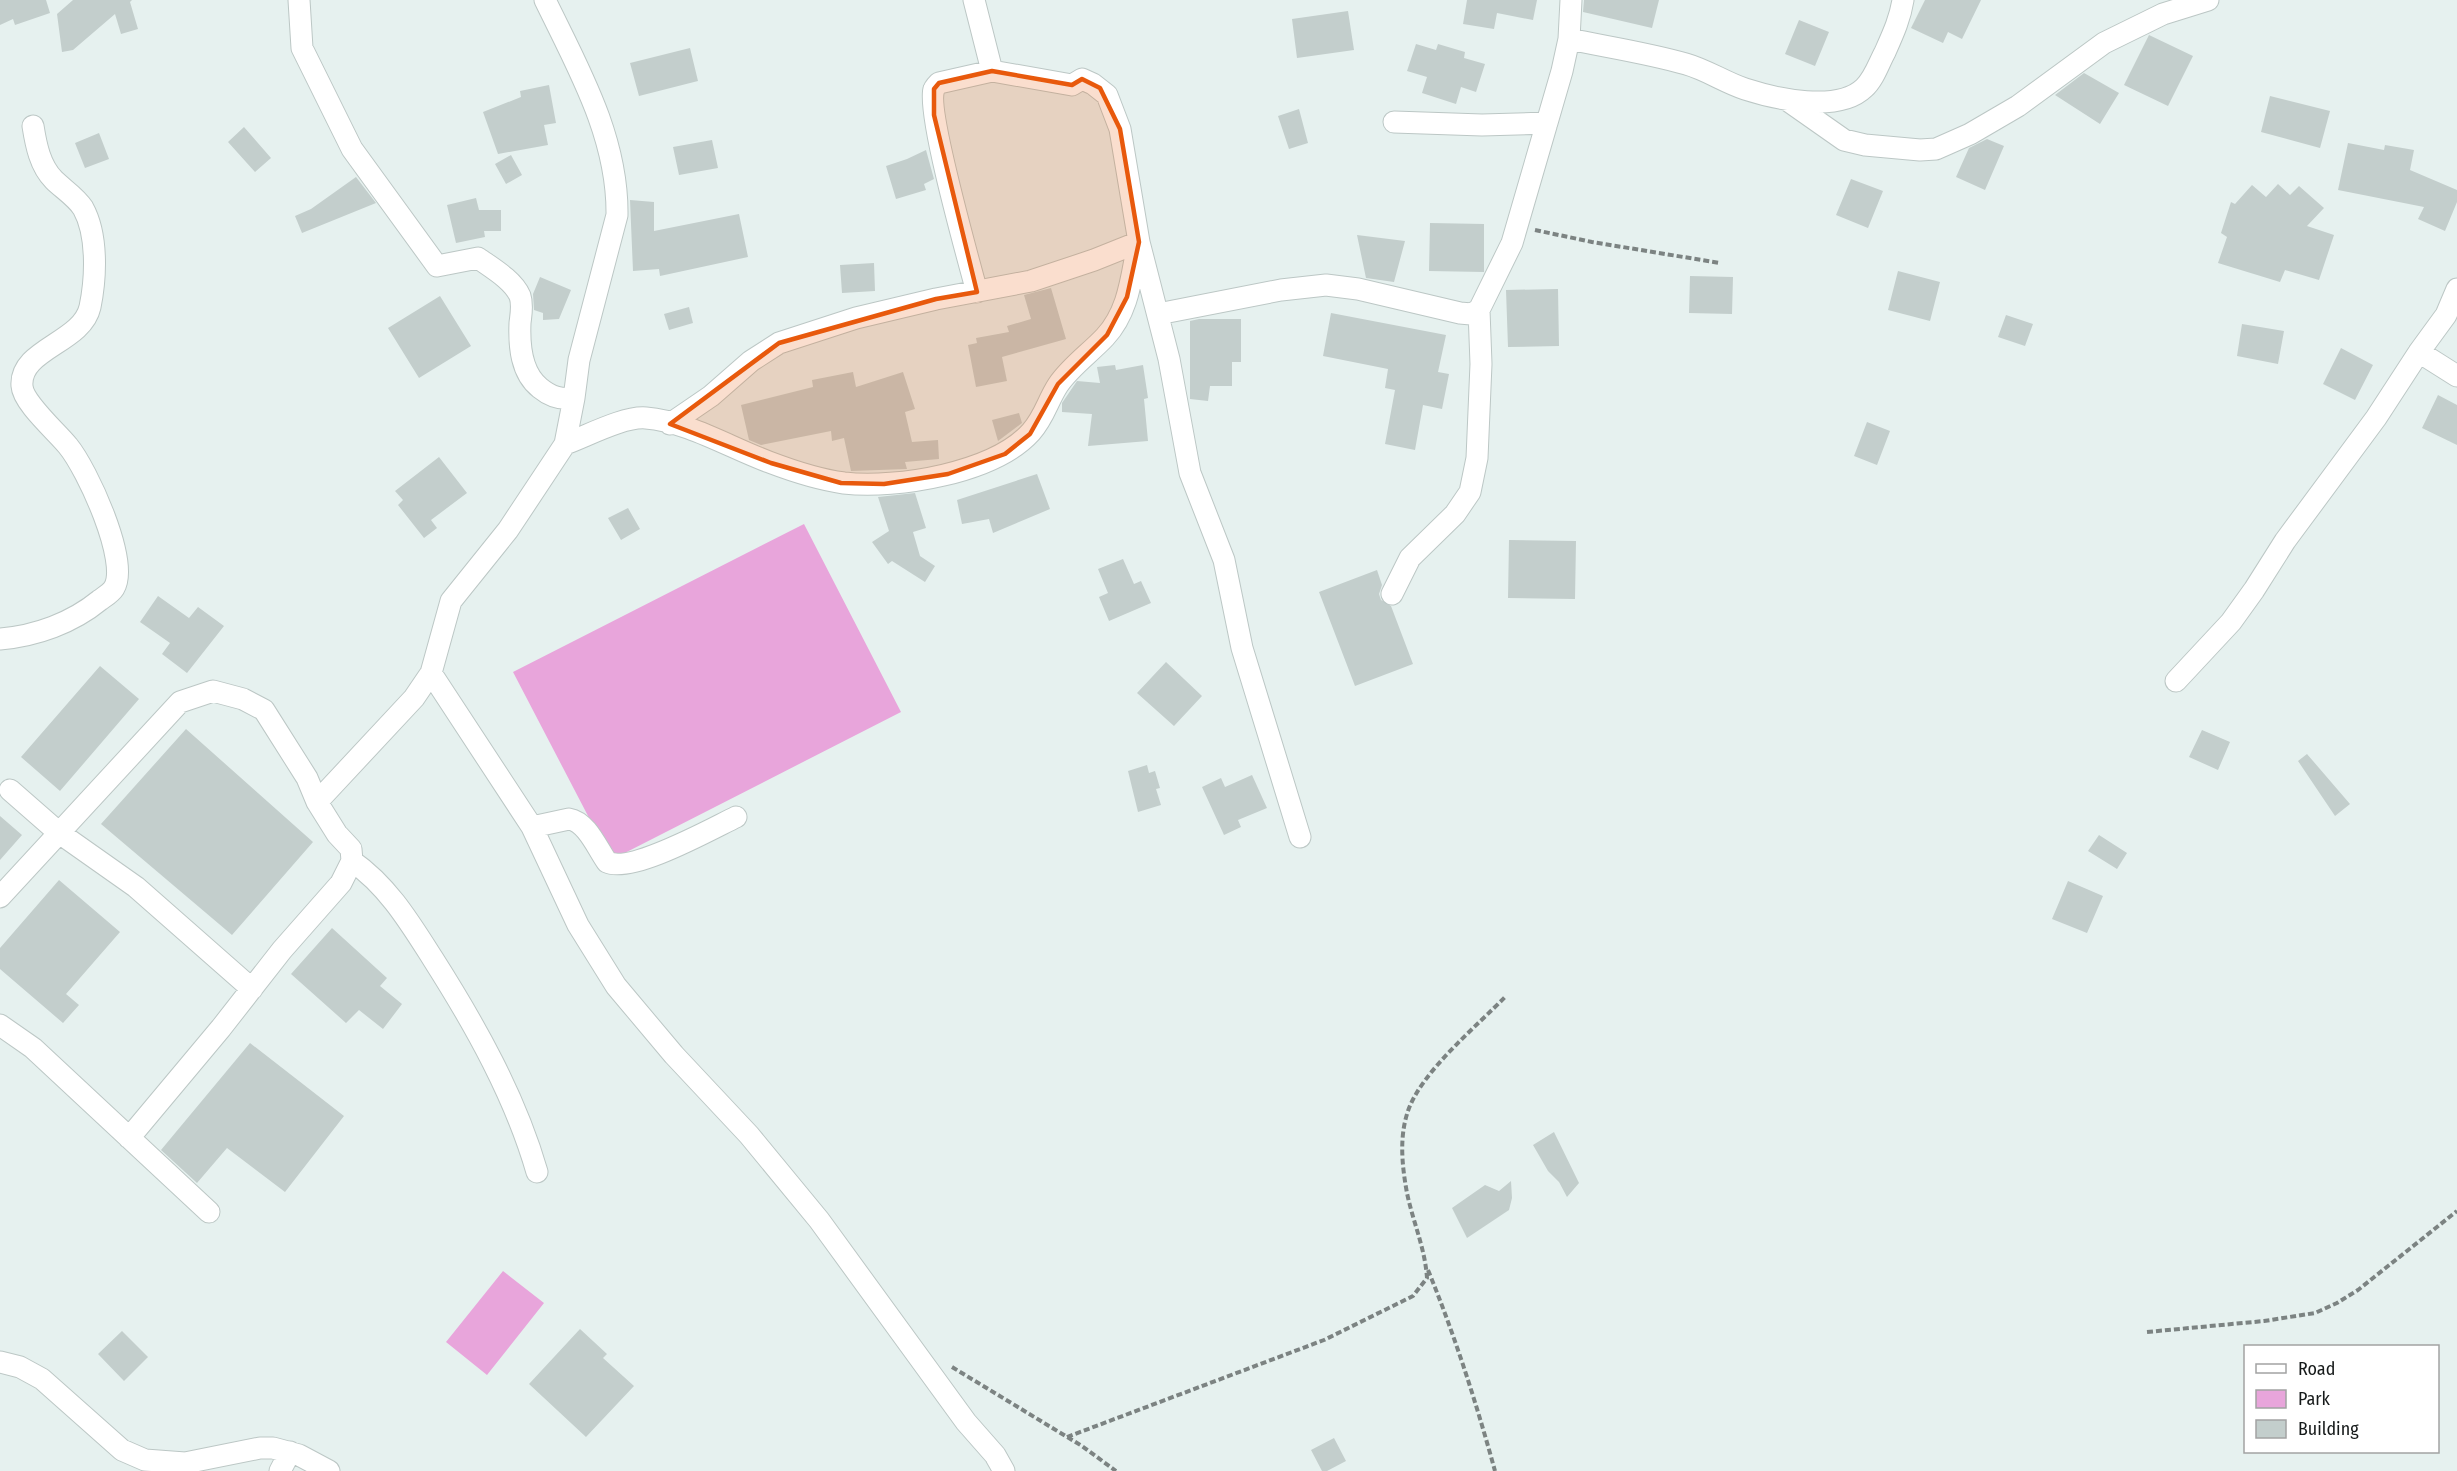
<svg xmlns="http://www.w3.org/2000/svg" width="2457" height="1471" viewBox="0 0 2457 1471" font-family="'Fira Sans Condensed',sans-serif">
<rect width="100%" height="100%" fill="#e6f1ef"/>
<path fill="#e8a5db" d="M804,524L901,712L611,860L513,672Z
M503,1271L544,1303L487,1375L446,1342Z"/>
<path fill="#c3cecc" d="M0,0H46L50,13L15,25L13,19L0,25Z
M73,0H132L130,2L138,29L121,34L115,14L73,50L62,52L57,14Z
M1467,0H1537L1533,20L1497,13L1494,29L1463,24Z
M1584,0H1659L1652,28L1583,12Z
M1925,0H1981L1962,39L1948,32L1943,43L1911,28Z
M1348,11L1354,50L1297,58L1292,19Z
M1799,20L1829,32L1815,66L1785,54Z
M2149,35L2193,56L2168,106L2124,85Z
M1416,44L1436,50L1438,44L1465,52L1464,58L1485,64L1476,92L1461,87L1456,104L1422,93L1427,77L1407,71Z
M690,48L698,81L639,96L630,63Z
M2084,73L2119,93L2100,124L2055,95Z
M549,85L556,123L544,125L548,145L498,154L483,112L521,97L520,91Z
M2270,96L2330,111L2320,148L2261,132Z
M1299,109L1308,143L1289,149L1278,116Z
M244,127L271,158L255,172L228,142Z
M99,133L109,159L85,168L75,143Z
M1987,139L2004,146L1985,190L1956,177L1969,148Z
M712,140L718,168L679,175L673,147Z
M2348,143L2384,150L2385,145L2414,150L2410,170L2457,190V202L2445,231L2418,219L2424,207L2338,190Z
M926,150L934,179L924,184L926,190L896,199L886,166L907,159Z
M511,155L522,175L506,184L495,164Z
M356,177L376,203L302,233L295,216L311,209Z
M1851,179L1883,191L1868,228L1836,215Z
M2278,184L2290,195L2299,186L2324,208L2307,226L2334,235L2319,280L2285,270L2280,282L2218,263L2227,237L2221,233L2231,202L2235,204L2252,185L2266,197Z
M476,198L479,210H501V231H484L485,237L456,243L447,205Z
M630,200L654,202V231L739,214L748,257L660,276L659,269L633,271Z
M1430,223L1484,224V272L1429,271Z
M1357,235L1405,241L1394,282L1366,278Z
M874,263L875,291L842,293L840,265Z
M1898,271L1940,282L1930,321L1888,310Z
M1690,276L1733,277L1732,314L1689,313Z
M540,277L571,290L559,319L543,320V313L534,310L533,294Z
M1051,288L1066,339L1002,357L1007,381L976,387L968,345L977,343L976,338L1009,332L1007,326L1031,319L1024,295Z
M1558,289L1559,346L1508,347L1506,290Z
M440,296L471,346L419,378L388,328Z
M689,307L693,323L669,330L664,314Z
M1331,313L1446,335L1438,372L1449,374L1442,409L1423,405L1415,450L1385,444L1395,390L1385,388L1388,369L1323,356Z
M2006,315L2033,324L2025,346L1998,337Z
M1199,319H1241V362H1232V386H1210L1208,401L1190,399V321Z
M2242,324L2284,331L2278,364L2237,356Z
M2341,348L2373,365L2355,400L2323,384Z
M1115,365L1116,370L1143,365L1148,398L1144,399L1148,441L1088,446L1092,414L1062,412V403L1077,381L1100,383L1097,367Z
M853,372L856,387L903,372L915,409L905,412L912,442L938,440L939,459L905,462L907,469L851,471L844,438L832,441L831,431L761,445L749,440L741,405L813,387L812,380Z
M2438,395L2457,405V445L2422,428Z
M1019,413L1022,423L998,441L992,420Z
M1867,422L1890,431L1877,465L1854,456Z
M439,457L467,493L431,520L437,528L424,538L398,505L403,500L395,491Z
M1037,474L1050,509L993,533L989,519L962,524L957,500Z
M915,493L926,528L913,532L920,556L935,566L925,582L892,561L888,564L872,542L889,531L878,497Z
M628,508L640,529L621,540L608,518Z
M1509,540L1576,541L1575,599L1508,598Z
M1123,559L1134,584L1141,581L1151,603L1109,621L1099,597L1108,593L1098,569Z
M1377,570L1382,585L1379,594L1381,600L1391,606L1413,664L1355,686L1319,592Z
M158,596L189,618L198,607L224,626L187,673L162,654L170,643L140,622Z
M1166,662L1202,696L1174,726L1137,693Z
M100,666L139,699L60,791L21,757Z
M186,729L313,842L232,935L101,824Z
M2202,730L2230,742L2218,770L2189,757Z
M2307,754L2350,804L2335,816L2298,761Z
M1147,765L1149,773L1155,771L1160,788L1156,789L1161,805L1138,812L1128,771Z
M1252,775L1267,808L1238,820L1241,827L1224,835L1202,787L1221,778L1225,787Z
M0,816L22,835L0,860Z
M2099,835L2127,853L2117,869L2088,851Z
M59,880L120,932L66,994L79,1005L63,1023L0,969V948Z
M2068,881L2103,896L2087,933L2052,919Z
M332,928L387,978L380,986L402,1004L383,1029L359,1010L346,1023L291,974Z
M250,1043L344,1116L285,1192L227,1148L197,1183L161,1150Z
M1554,1132L1579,1183L1567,1197L1559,1182L1548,1171L1533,1145Z
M1511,1181L1512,1198L1509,1210L1467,1238L1452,1208L1485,1185L1499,1191Z
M580,1329L607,1354L603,1358L634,1386L586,1437L529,1384Z
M122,1331L148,1357L124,1381L98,1354Z
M1334,1438L1346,1461L1327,1471H1322L1311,1450Z"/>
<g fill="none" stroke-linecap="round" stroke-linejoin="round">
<g stroke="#bcc7c5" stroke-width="23">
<path id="minor" d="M299,0L302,48L352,149L437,266L478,258C492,268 513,280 520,296C523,305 521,314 520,323C519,346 521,373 540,388C551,397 561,400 574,398
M974,0L992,71L1072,85L1082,79L1093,84L1107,95L1120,129L1139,242L1169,359L1190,473L1224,560L1242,648L1300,837
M1569,39C1607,47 1648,53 1686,64C1707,70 1724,82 1745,89C1776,99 1838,113 1864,88C1874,79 1879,63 1885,52C1893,34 1900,19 1903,0
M1787,100L1844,140L1865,145L1920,150L1936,149L1970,134L2018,106L2104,43L2163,14L2208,0
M1394,122L1482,125L1547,123
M977,292C969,262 926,110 934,89C934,88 938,84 939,83L992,71
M1158,314L1281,290L1326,285L1358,289L1460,313L1471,314L1479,310L1512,243L1562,71L1569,39L1571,0
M2419,352L2457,376
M670,424L711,396L751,361L779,343L856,318L936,299L1031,281L1094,260L1139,242
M565,444C587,436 624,416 646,418C686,421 731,448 769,462C790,470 822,480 844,483C897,489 994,473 1031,432C1045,416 1047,402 1058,385C1070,367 1090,353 1105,337C1128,312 1131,280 1137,249
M1392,594L1410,558L1455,514L1470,492L1477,458L1481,364L1479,310
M0,639C36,636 72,623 100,600C104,597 111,593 114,588C130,562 87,469 68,446C57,432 23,403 22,386C19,349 82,343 90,307C96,278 98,235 83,208C76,197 63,189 54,180C40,166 36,145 33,126
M431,673L532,827L578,925L616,986L674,1055L749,1135L819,1220L966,1422L995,1455L1004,1471
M2176,681L2231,622L2254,590L2285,541L2376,418L2419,352L2446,315L2457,289
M10,790L58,832L136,887L252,989
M317,802L414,698L431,673L451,601L508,530L565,444L574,398L579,360L617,215C618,137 578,68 545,0
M532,827L569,819C587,822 597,848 607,862C631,874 711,829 736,817
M352,861C388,886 410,923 433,959C475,1025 515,1096 537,1172
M0,897L180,702L213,691L243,699L264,710L307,778L317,802L337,834L351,849L352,861L341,883L282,950L221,1028L129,1138
M0,1025L33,1048L209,1212
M0,1362L20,1367L42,1379L122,1450L145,1460L185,1463L260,1448H273L299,1455L329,1471
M280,1471L290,1452"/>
</g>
<path stroke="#7c8382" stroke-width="4" stroke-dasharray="6 3" stroke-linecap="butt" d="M1535,230L1592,242L1720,263
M1428,1270C1455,1336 1476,1402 1495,1471
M2147,1332L2264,1321L2315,1313L2337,1303L2358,1290L2457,1211
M952,1367L1082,1446L1116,1471
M1067,1437L1324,1340L1413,1296L1427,1278C1425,1248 1413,1222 1407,1193C1402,1166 1399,1137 1408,1111C1421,1072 1477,1026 1506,996"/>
<use href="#minor" stroke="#fff" stroke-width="21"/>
</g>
<path fill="#e8590c" fill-opacity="0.2" stroke="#e8590c" stroke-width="4.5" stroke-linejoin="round" d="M992,71L1072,85L1082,79L1100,88L1120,129L1139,242L1127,297L1107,335L1058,384L1030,434L1005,454L948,474L884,484L841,483L771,463L670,424L779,343L936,299L977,292L934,115V89L939,83Z"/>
<rect x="2244" y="1345" width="195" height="108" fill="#ffffff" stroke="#a2a3a3" stroke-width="1.5"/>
<rect x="2256" y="1364" width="30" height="9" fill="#ffffff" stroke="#a2a3a3" stroke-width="1.5"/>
<text x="2298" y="1375" font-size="18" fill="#161a1a">Road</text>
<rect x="2256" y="1390" width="30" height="18" fill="#e8a5db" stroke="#a2a3a3" stroke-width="1.5"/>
<text x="2298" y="1405" font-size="18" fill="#161a1a">Park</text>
<rect x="2256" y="1420" width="30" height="18" fill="#c3cecc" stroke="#a2a3a3" stroke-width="1.5"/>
<text x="2298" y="1435" font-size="18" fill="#161a1a">Building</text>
</svg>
